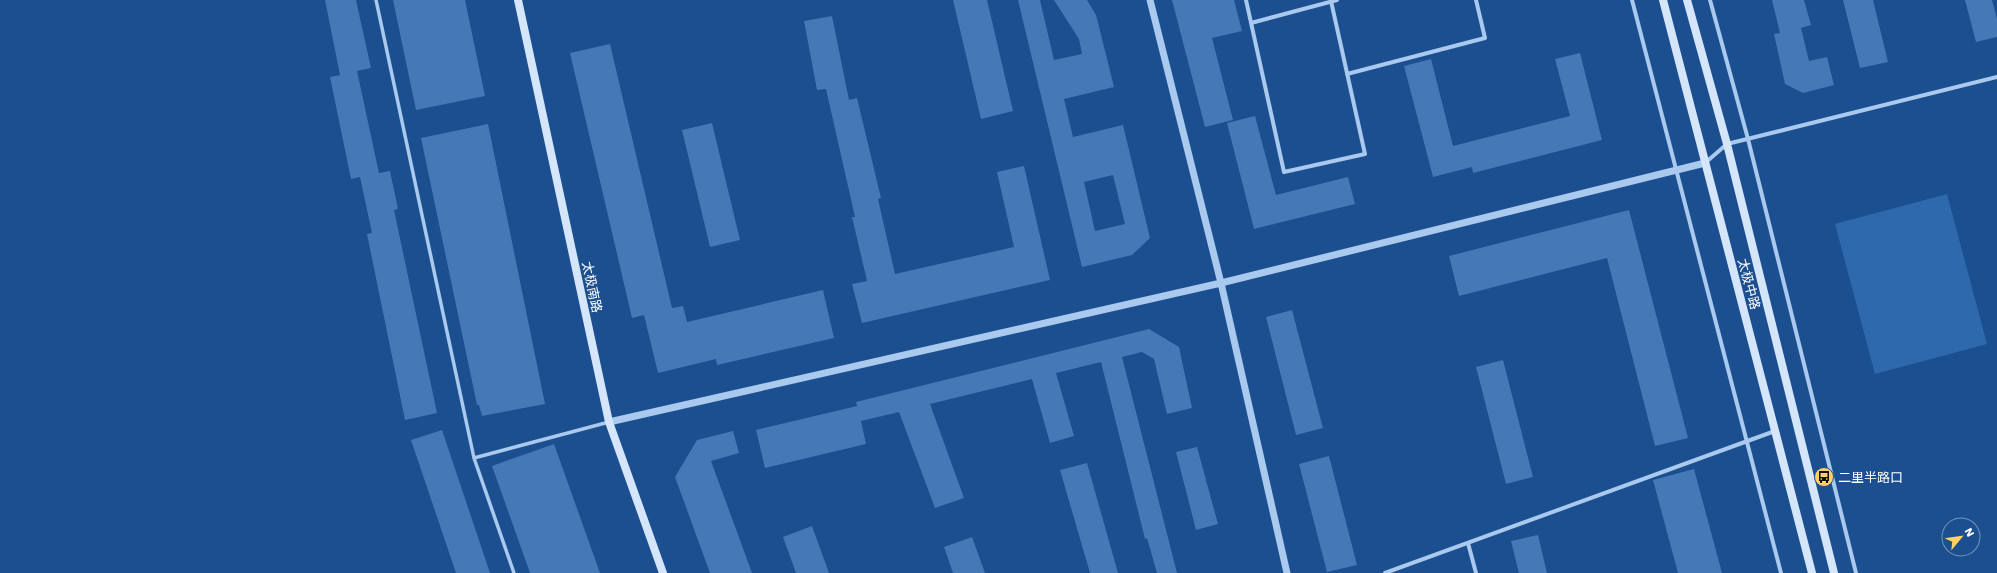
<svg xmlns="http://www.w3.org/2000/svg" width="1997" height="573" viewBox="0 0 1997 573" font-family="'Work Sans','Noto Sans SC',sans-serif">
<rect width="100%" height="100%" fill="#1b4f8f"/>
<path fill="#2e69ad" d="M1947,194L1987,344L1875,374L1835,224Z"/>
<path fill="#4478b7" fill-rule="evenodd" d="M325,0H356L371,68L357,71L379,173L390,171L398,209L394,210L437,413L405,420L367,234L372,233L360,177L351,179L330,77L340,75Z
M393,0H465L485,96L416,110Z
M953,0H987L1013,111L981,119Z
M1018,0H1040L1054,60L1082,54L1079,39L1054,0H1087L1096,15L1114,87L1064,99L1073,137L1123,125L1150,238L1132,255L1082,267ZM1113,175L1125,224L1095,231L1084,182Z
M1172,0H1234L1242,31L1212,38L1233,120L1205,127Z
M1772,0H1804L1811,25L1801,28L1809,61L1827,57L1834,85L1803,93L1785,84L1774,34L1780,33Z
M1843,0H1873L1888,62L1860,68Z
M1965,0H1992L1997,19V37L1976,42Z
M832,16L849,100L857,98L881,198L878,199L895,274L1014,247L997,172L1024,166L1050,280L862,323L852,284L867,281L852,217H855L826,89L817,90L804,21Z
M610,44L672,308L683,306L687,322L823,290L834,338L717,365L716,359L658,373L644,315L632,318L570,53Z
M1580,53L1602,140L1473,173L1472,167L1433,177L1404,66L1431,59L1453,146L1570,116L1555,59Z
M1255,116L1276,195L1348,177L1355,204L1254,229L1227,123Z
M712,123L740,240L710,247L682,130Z
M488,124L545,404L482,416L479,405H477L421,138Z
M1629,210L1688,438L1655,446L1607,258L1459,296L1449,256Z
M1292,310L1323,428L1296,435L1266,317Z
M1149,329L1179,347L1192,408L1167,414L1154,359L1142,352L1122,357L1177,573H1157L1147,538L1145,539L1101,362L1056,373L1074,436L1050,443L1032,379L930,404L964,498L935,508L899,412L861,421L866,444L765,468L756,430L857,406L856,402Z
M1503,360L1533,477L1506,484L1476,367Z
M442,430L490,573H456L411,440Z
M733,431L739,453L711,461L752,573H710L675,477L697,440Z
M554,444L600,573H530L492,466Z
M1197,447L1218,524L1196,530L1176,452Z
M1329,456L1357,565L1327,572L1299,464Z
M1087,463L1118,573H1090L1060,470Z
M1694,469L1722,573H1678L1653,480Z
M812,526L829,573H796L783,537Z
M1538,535L1547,573H1519L1511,541Z
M972,537L985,573H953L944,547Z"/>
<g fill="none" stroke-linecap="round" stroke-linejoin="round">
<path stroke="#a9c9ee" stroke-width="3.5" d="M376,0L474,458L514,573
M474,458L609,422"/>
<path stroke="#a9c9ee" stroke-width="4" d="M1246,0L1284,172L1365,154L1331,1
M1632,0L1781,573
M1710,0L1748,139L1856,573
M1251,23L1337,0
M1347,74L1485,38L1476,0
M1705,163L1727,144L1997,77
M1468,543L1476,573
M1385,573L1775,431"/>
<path stroke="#a9c9ee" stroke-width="7" d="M1150,0L1221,283L1287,573
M609,422L1221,283L1705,163"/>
<path stroke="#d6e6fa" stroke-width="8" d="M518,0L609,422L663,573
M1663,0L1812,573
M1687,0L1727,144L1834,573"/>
</g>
<defs>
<g id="bus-disc" transform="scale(1)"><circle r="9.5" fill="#ffd166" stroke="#1b4f8f"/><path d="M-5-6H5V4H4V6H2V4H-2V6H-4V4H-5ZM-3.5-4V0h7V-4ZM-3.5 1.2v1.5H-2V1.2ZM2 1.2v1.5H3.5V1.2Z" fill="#111"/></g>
</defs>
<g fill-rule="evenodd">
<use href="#bus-disc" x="1824" y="477"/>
</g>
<g text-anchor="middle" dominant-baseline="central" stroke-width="3" stroke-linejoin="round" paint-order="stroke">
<g font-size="13" fill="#fff" stroke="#1b4f8f">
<text transform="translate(1749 284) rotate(75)">太极中路</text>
<text transform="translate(592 287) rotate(78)">太极南路</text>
</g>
<g font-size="13" fill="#fff" stroke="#1b4f8f" text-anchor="start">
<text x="1838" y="477">二里半路口</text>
</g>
</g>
<g transform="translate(1961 537) rotate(61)"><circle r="19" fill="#1b4f8f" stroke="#7695bc"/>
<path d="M0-3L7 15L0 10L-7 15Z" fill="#ffd166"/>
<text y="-6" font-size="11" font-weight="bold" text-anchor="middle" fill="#ffffff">N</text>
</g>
</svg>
